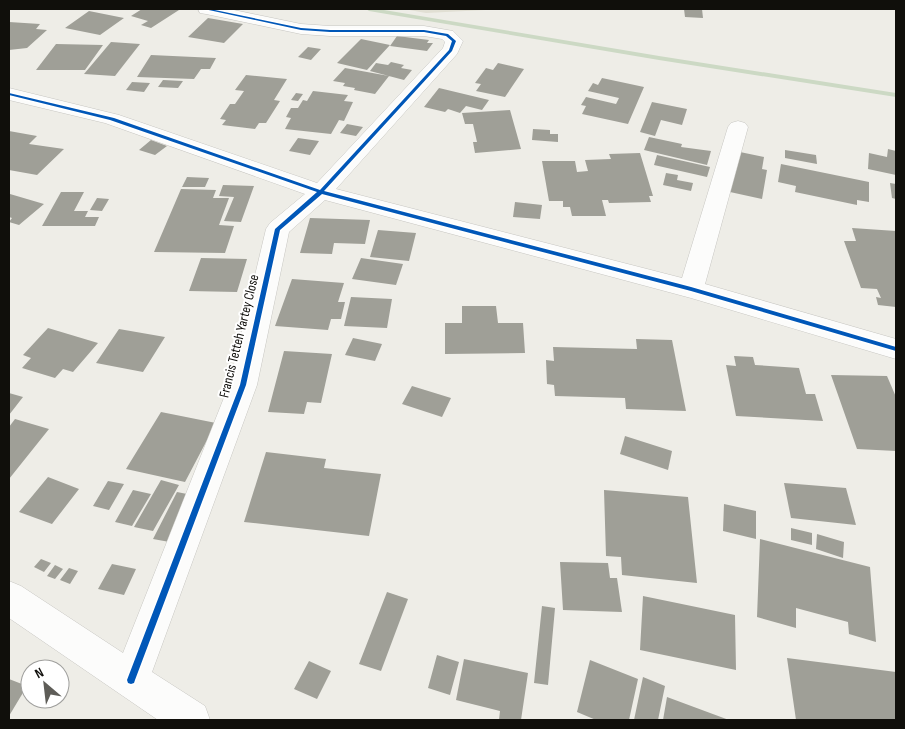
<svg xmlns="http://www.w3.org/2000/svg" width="905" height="729" viewBox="0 0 905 729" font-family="'Sofia Sans Condensed',sans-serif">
<rect width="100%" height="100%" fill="#eeede7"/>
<path fill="#e1dfd3" d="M404,9H505L426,13Z"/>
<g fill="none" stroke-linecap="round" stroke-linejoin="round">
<path fill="#ccd9c4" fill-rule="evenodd" d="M366,9H378L659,56L896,93V97L659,60L369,11Z"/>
</g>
<path fill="#9f9f97" d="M142,9H174L179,10L151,28L141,25L148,21L131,16Z
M684,9H702L703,18L685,17Z
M89,11L124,18L100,35L65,28Z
M208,18L243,24L224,43L188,37Z
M9,22L40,24L36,29L47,30L27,48L9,50Z
M397,36L429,40L427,43H433L427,51L390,46Z
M361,39L390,45L367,70L337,63Z
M111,42L140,44L115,76L84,74Z
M56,44L103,45L85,70H36Z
M308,47L321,49L311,60L298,57Z
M151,55L216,58L210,69H201L194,79L137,77Z
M391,62L404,65L401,68L412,70L404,80L370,71L376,63L388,65Z
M498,63L524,69L505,97L476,91L481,84L475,83L486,68L493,70Z
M345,68L389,76L375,94L354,90L355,88L343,86L345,83L333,81Z
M246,75L287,79L274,100L280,101L266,123H259L255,129L222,125L226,120L220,119L230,104H235L244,91L235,90Z
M602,78L644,87L628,124L582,114L586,106L581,105L586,97L616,104L619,98L588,91L593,83L598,85Z
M163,80L183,81L178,88L158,87Z
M132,82L150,83L144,92L126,90Z
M439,88L489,100L482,110L466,106L460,113L448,109L445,112L424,107Z
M313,91L348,95L344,101L353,102L344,121L339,120L331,134L285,129L291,118L286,117L291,108H298L303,100L307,101Z
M296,93L303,94L298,101L291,100Z
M652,102L687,109L682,125L661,120L655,136L640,132Z
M510,110L521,149L475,153L473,142H477L473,124H465L462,113Z
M347,124L363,127L356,136L340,133Z
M533,129L550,130V134H558V142L532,140Z
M9,131L37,136L29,144L64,149L37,175L9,170Z
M649,137L682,144L681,147L711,151L707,165L644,150Z
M298,138L319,141L310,155L289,151Z
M151,140L167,146L155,155L139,150Z
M888,149L896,151V175L868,169L869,153L887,157Z
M785,150L816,155L817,164L785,158Z
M740,152L764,157L762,169L767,170L762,199L730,192Z
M640,153L653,196H649L651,202L609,203L608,200H602L606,216H572L570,207H563V201H549L542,161H575L577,172L588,171L585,160L611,159L609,154Z
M657,155L710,167L707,177L654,165Z
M781,164L869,182V202L857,200V205L795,192L796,186L778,182Z
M666,173L678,175L677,180L693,183L691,191L663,185Z
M187,177L209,178L205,187H182Z
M890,183L896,184V199L892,198Z
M223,185L254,186L241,222L224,221L234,197L219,196Z
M181,189L216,190L213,198H229L219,225L234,226L225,253L154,252Z
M61,192H84L74,211H88L85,217H99L95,226H42Z
M10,194L44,204L19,225L9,222L12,218L9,217Z
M97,198L109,199L102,211L90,210Z
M515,202L542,205L540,219L513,217Z
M310,218L370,220L365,244L334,243L332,254L300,253Z
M852,228L896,231V307L878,305L876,297L881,298L877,289L861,288L844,241H856Z
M378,230L416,233L409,261L370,257Z
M201,258L247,259L237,292L189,291Z
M361,258L403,264L396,285L352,279Z
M292,279L344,283L338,302H345L341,319H331L328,330L275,326Z
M351,297L392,299L387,328L344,326Z
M462,306H496L498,323H523L525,353L445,354V323H462Z
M48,328L98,343L73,372L63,369L55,378L22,368L31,358L23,355Z
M119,329L165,337L143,372L96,363Z
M353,338L382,344L375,361L345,355Z
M636,339L672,340L686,411L626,409L625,398L555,396L554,385L547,384L546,360L554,361L553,347L637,349Z
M284,351L332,354L321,403L307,402L304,414L268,412Z
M734,356L753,357L755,365L799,368L806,394H815L823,421L736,416L726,365L736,366Z
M831,375L887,376L896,397V451L857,449Z
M412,386L451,398L442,417L402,404Z
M9,393L23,397L9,415Z
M161,412L216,423L185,482L126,469Z
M15,419L49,429L9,479V427Z
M625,436L672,451L668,470L620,454Z
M266,452L326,459L324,468L381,474L369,536L244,522Z
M48,477L79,489L52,524L19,512Z
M161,480L179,485L153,531L134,527Z
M108,481L124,484L109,510L93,506Z
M784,483L846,488L856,525L791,518Z
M133,490L151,494L132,526L115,522Z
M604,490L688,497L697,583L622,575L621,557L606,556Z
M177,492L197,496L175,543L153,539Z
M724,504L756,511V539L723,531Z
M791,528L812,533V545L791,540Z
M817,534L844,542L843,558L816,549Z
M760,539L870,567L876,642L849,634L848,622L796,608V628L757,617Z
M41,559L51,563L44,572L34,567Z
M560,562L608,563L610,578H617L622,612L563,610Z
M112,564L136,569L124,595L98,589Z
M55,565L63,569L55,579L47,576Z
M69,568L78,571L70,584L60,580Z
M387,592L408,599L381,671L359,664Z
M643,596L735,615L736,670L640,650Z
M542,606L555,608L548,685L534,683Z
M437,655L459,662L450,695L428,688Z
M787,658L896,672V720H796Z
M464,659L528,673L521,720H499L500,711L456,700Z
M590,660L638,679L629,720H596L577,712Z
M309,661L331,671L317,699L294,689Z
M643,677L665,686L658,720H634Z
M9,679L27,686L9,716Z
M667,697L729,720H663Z"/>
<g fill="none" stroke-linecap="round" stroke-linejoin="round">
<g stroke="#c7c6c2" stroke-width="1">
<path id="minor" d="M198,9H229L301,24L330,26H424L453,31L463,41L457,54L336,189L682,278L728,127L731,123L738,121L745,123L748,127L705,284L896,339V359L691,298L325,200L289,232L257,385L152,672L205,706L210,720H158L9,618V581L21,586L123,653L229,385L266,229L270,223L305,194L105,123L9,100V88L119,115L317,183L443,48L445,42L442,39L424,36H330L301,34L206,14L200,13Z"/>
</g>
<use href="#minor" fill="#fcfcfb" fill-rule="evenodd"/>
<g stroke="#fff" stroke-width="3">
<path id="cycleway" d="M204,9H210L301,28L330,30H424L448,34L456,41L452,51L324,191L691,287L896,347V351L691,291L322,194L280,230L246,385L135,680L134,683L131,684L128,683L127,680L240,385L275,229L317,192L110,120L9,95V93L114,118L320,190L449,50L452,41L446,36L424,32H330L301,30Z"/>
</g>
<use href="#cycleway" fill="#0057b8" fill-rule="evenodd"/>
</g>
<g text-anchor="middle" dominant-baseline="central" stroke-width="4" stroke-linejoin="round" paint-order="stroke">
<g font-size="14" fill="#100f0b" stroke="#fff">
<text transform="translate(239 336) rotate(-76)">Francis Tetteh Yartey Close</text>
</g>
</g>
<rect width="905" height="729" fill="none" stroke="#100f0b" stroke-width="20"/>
<g transform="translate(45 684) rotate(332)"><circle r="24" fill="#ffffff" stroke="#9f9f9d"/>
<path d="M0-4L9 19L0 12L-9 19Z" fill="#5e5d58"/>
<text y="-8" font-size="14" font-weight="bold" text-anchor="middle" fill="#100f0b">N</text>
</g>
</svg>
